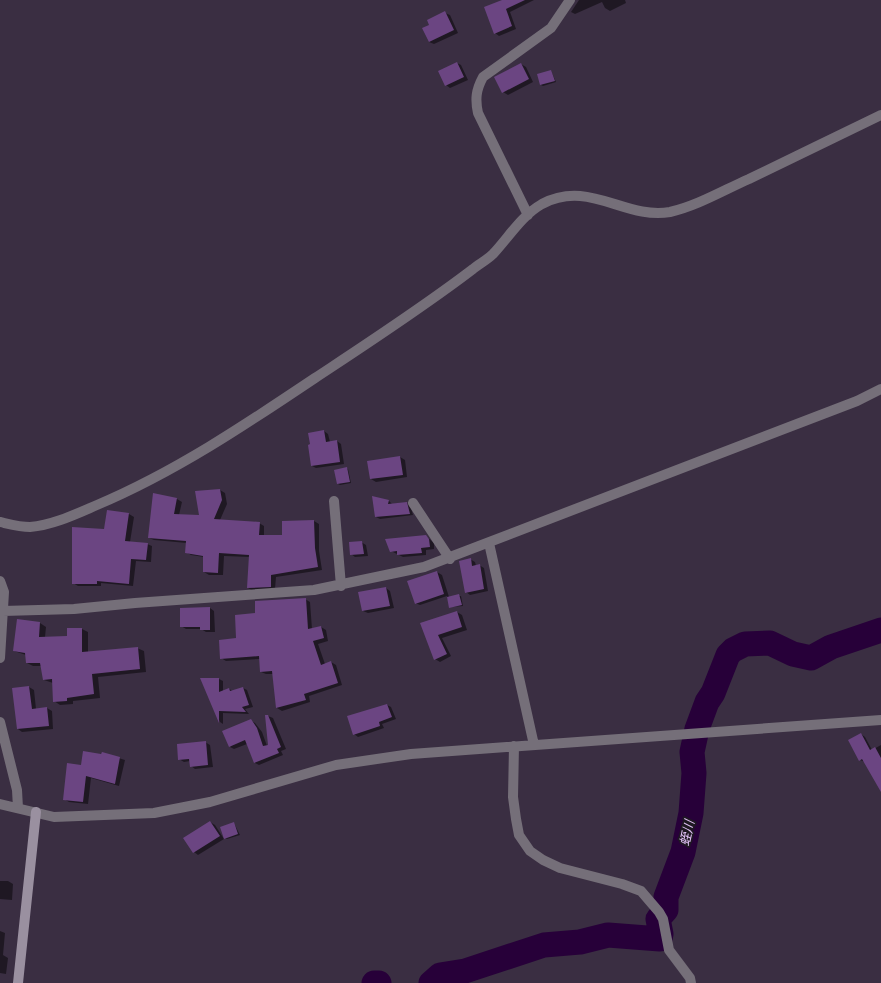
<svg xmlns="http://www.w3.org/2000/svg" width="881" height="983" viewBox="0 0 881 983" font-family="'DejaVu Sans','Noto Sans JP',sans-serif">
<rect width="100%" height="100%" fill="#3a2e42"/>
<path fill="#0007" d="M505,0H534L510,12L516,29L499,36L495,33Z
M579,0H625L626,3L610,11L605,8L602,2L575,14L571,12Z
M445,13L450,15L458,33L434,44L429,42L430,25Z
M457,63L461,65L468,80L450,88L446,85Z
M521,64L526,67L533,82L508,95L503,92Z
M551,71L556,82L543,86L541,85Z
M324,431L328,434L330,442L337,441L341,444L344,464L316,468L312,466Z
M400,457L405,460L407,477L376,482L371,479Z
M346,468L348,469L351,483L340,485L338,484Z
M220,490L225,493L227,504L220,520L259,523L264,526V536H283L314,521L319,524V551L322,570L276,577L275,589L253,591L248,588L250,557L224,556L223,575H209L204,572V557L191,555L186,552L187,543L154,540L149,538L154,494L177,499L182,502L179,515L200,516Z
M388,500L392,504L407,503L410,505L413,515L380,519L376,517Z
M108,511L129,514L134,517L130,542L147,544L152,546L151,562L136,561L133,586L101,583V586H78L73,583L105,530Z
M426,536L434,543V549L426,550V555L403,557L391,551Z
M361,542L366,545L368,556L355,557L351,554Z
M470,559L475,562L476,566L479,565L484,568L488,591L470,595L466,592Z
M437,572L442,575L449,597L461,596L463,606L450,607L447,596L420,605L415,603Z
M386,588L390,591L394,608L368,613L363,611Z
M305,599L310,602L312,629L321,627L326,630L328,641L318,644L325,664L331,662L336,665L342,685L309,696L310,702L282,711L277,708L273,674H266L261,672L260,659L226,661L221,658L257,614Z
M210,608L214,611L215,632H206L201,629H186L181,626Z
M457,612L462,615L467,630L442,638L451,656L440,662L435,659L422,624Z
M18,620L40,623L46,627L45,637H68V629H82L88,632V653L137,648L144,651L146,672L98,677L100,698L73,701V704L60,705L54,701L53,683L44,680L42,666H33L27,663L26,655L14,651Z
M201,679H219L223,681V692L229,689L233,691L243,688L247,690L253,707L245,709L249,714L223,713V724L220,722Z
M29,687L34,690L36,709L47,708L52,711L53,729L22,732L18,729L13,689Z
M387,705L391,707L396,719L382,724L384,728L358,737L354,734L348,717Z
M268,716L273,718L286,749L281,751L283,755L259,765L255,763L247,744L234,749L230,747L250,720L255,723L262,732L267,746H270Z
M861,734L865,737L872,750L881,745V789L865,762L860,760L849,741Z
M205,742L210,745L213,767L195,769L191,766L190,761L184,762L179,759Z
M102,753L125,760L119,786L91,778L88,804L69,802L64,799L82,766Z
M210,822L215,825L224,839L198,855L194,852Z
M234,823L240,835L227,839L225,838Z
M0,881H8L13,884L12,900L0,899Z
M0,931L5,933L3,955L8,958L6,974L0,973Z"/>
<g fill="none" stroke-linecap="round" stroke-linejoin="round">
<path stroke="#270039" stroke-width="25" d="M374,983H379
M431,983L440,975L465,971L544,945L580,942L608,935L660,939L661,934L658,919L666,910V897L683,852L691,813L694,773L692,752L697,729L707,702L713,693L728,655L733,650L745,644L770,643L793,654L811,658L831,647L881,630"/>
</g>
<path fill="#6b4582" d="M502,0H525L506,9L512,26L494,34L484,7Z
M445,11L454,30L429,42L422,28L429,25L427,20Z
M457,62L464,77L445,86L438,71Z
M521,63L529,79L502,93L494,77Z
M551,70L555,81L540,85L537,74Z
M324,430L326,442L337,440L340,462L311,466L308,445L310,444L308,433Z
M400,456L403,475L370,479L367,461Z
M347,467L350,482L337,484L334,470Z
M220,489L222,500L214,519L260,522L259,535H282V521L314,520L315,548L318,567L271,575V587L247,588L249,555L219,553L218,573L203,572V556L185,553L186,541L148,538L153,493L177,498L174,514L199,515L195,491Z
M372,496L389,500L388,504L407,502L410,514L375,517Z
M107,510L129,513L125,541L148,543L146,560L131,559L129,584L97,581V584H72V527L104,529Z
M426,535L429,539L430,547L421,548L422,553L397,555V551L390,552L385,539Z
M362,541L364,554L350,555L349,542Z
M471,558L472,566L480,564L484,589L465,593L459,561Z
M437,571L444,594L415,604L407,581Z
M386,587L390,606L362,611L358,592Z
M459,594L462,605L449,608L447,597Z
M306,598L308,629L321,626L324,638L313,641L321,665L331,661L338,683L304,694L306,700L276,708L272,671L260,672L259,656L220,659L219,640L236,638L235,615L255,613V601Z
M210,607V630H200V627H180V608Z
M457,611L462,627L438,635L447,654L434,660L420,623Z
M17,619L40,622L39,637L67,636V628H82V652L138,647L140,669L92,674L94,694L67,698V701L53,702L52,679L43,680L40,663H26L25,653L13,651Z
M200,678H219V692L229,688L230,691L243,687L249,705L242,707L246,712L219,711V723Z
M29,686L32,709L47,707L49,726L17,729L12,688Z
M387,704L392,717L379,722L380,726L353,735L347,716Z
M265,715H268L281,747L277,749L279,753L254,763L245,740L229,747L222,731L251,719L257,728L263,746L268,745Z
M861,733L870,750L875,747L881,758V792L862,759L859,761L848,740Z
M206,741L208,765L190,767L189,759L178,760L177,744Z
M83,751L101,754L102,752L120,757L115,784L86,776L83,802L63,800L67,763L81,765Z
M210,821L220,836L193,853L183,838Z
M234,822L238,834L224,839L220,827Z"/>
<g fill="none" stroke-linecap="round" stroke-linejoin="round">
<path stroke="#756f79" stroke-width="10" d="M528,215L478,113C475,99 476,90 483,77L551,28L570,0
M334,501L341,586
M413,503L450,559
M0,522C9,524 20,527 30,527C53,525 76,514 97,505C175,472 245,425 315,378C368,343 422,308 473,269C479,264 487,260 493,254C509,237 521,216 542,204C589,179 625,220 670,212C697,206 724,190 749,179C793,158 837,136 881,115
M489,543L534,745
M0,581L4,592L0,658
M3,611L74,609L135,603L314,590L424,567L857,401L881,389
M0,722L17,790L18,808
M514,746L513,797L516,819L519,835L530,851L543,860L560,868L622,884L641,891L659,912L663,919L669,950L690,978L691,983
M0,804L54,817L154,813L210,802L336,765L411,754L881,720"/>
<path stroke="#9a90a0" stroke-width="10" d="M18,983L36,812"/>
</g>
<g text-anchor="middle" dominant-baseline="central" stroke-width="3.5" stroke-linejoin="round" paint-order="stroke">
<g font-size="13" font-style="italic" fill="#e3c3f8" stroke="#1e1922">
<text transform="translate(687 833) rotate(-78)">蛭川</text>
</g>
</g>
</svg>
